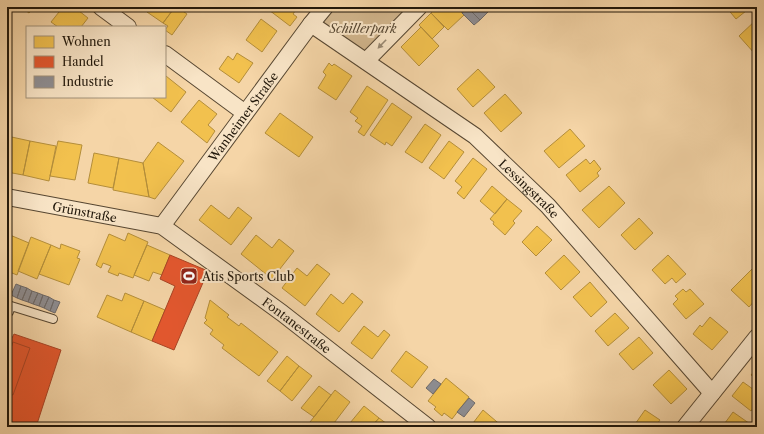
<svg xmlns="http://www.w3.org/2000/svg" width="764" height="434" viewBox="0 0 764 434" font-family="'Libre Caslon Text',serif">
<rect width="100%" height="100%" fill="#f5d5a7"/>
<filter id="stains"><feTurbulence type="fractalNoise" baseFrequency=".005" numOctaves="4"/><feColorMatrix values="0 0 0 0 .2 0 0 0 0 .09 0 0 0 0 .02 0 0 0 .5 -.17"/></filter>
<radialGradient id="worn" r=".72"><stop offset=".6" stop-color="#630" stop-opacity="0"/><stop offset="1" stop-color="#630" stop-opacity=".3"/></radialGradient>
<path fill="#d1b58c" stroke="#7a664c" d="M334,7H412L366,55L320,23Z"/>
<path fill="#f2c14e" stroke="#b48e3a" d="M21,7H34L29,13Z
M63,7H74L88,18L81,27H58L51,22Z
M151,7H175L163,23L147,12Z
M175,7H177L187,14L172,35L165,30L168,26L163,23Z
M265,7H298L293,14L297,17L290,26Z
M437,7H456L464,15L448,30L431,13Z
M726,7H751L736,19Z
M431,13L444,27L432,39L419,25Z
M261,19L277,31L262,52L246,40Z
M756,20L757,52L755,54L739,36Z
M421,27L439,46L419,66L401,47Z
M237,53L253,63L239,83L219,69L228,56L233,60Z
M329,63L332,66L334,64L352,76L336,100L318,88L326,75L323,72Z
M478,69L495,87L473,107L457,89Z
M165,76H166L186,92L171,112L152,97H165Z
M367,86L388,100L364,136L358,132L362,126L355,121L358,118L350,112Z
M505,94L522,113L501,132L484,113Z
M199,100L217,114L208,125L215,131L207,143L181,122Z
M392,103L412,117L392,146L386,142L385,145L370,135Z
M280,113L313,137L299,157L265,133Z
M425,124L441,135L422,163L405,152Z
M570,129L585,146L559,168L544,151Z
M7,136L30,141L23,175L7,172Z
M30,141L56,146L49,181L23,175Z
M58,141L82,145L75,180L50,176Z
M449,141L464,152L444,179L429,168Z
M158,142L184,161L155,199L149,197L143,163Z
M94,153L119,158L113,188L88,183Z
M119,158L143,163L149,197L113,190Z
M473,158L487,169L464,199L457,193L462,187L455,181Z
M586,159L590,164L594,160L601,169L597,173L599,176L580,192L566,175Z
M492,186L507,199L495,214L480,201Z
M609,186L625,203L599,228L582,210Z
M507,199L522,211L513,221L515,223L505,235L493,224L494,222L490,219Z
M211,205L229,219L238,207L252,218L231,245L199,220Z
M639,218L653,233L635,250L621,235Z
M537,226L552,240L536,256L522,242Z
M128,233L148,242L133,278L119,273L118,276L108,272L111,266L103,263L101,268L96,265L109,234L125,241Z
M10,235L29,243L17,275L7,271V243Z
M256,235L272,248L279,239L294,251L272,279L241,254Z
M31,237L51,245L37,279L18,271Z
M61,244L80,251L77,258L80,259L69,285L39,274L51,245L60,249Z
M147,245L170,255L162,275L153,272L149,281L134,275Z
M564,255L580,272L561,290L545,273Z
M668,255L686,274L676,283L672,278L665,284L652,270Z
M317,264L330,274L305,306L282,288L297,268L307,276Z
M752,269L757,273V298L749,307L731,290Z
M590,282L607,302L591,317L573,297Z
M683,289L686,292L690,289L704,304L686,319L673,304L678,299L675,296Z
M125,293L144,301L131,332L97,317L107,295L122,301Z
M352,293L363,302L339,332L316,314L331,294L343,304Z
M210,300L229,315L227,317L239,326L241,323L278,352L259,376L222,348L224,345L210,334L213,330L204,323L207,320L205,318Z
M144,301L165,310L152,341L131,332Z
M615,313L629,328L608,346L595,331Z
M710,317L728,332L712,350L693,334L700,325L702,327Z
M364,326L378,337L384,330L390,335L372,359L351,343Z
M639,337L653,353L633,370L619,354Z
M406,351L428,367L412,388L391,371Z
M287,356L299,366L280,391L267,381Z
M299,366L312,376L292,401L280,391Z
M757,368V379L751,375Z
M669,370L687,389L671,404L653,385Z
M446,378L469,397L452,419L444,413L442,416L434,409L436,407L428,401Z
M743,382L757,392V403L751,411L732,396Z
M319,386L331,395L314,417L301,408Z
M335,390L350,402L331,427H317L310,422Z
M364,406L379,418L371,427H356L350,423Z
M483,410L503,427H470Z
M645,410L660,420L655,427H633Z
M733,412L753,426V427H722Z
M379,418L391,427H371Z"/>
<path fill="#e4572e" stroke="#aa4424" d="M170,255L208,271L174,350L152,341L175,286L160,279Z
M14,334L61,350L36,427H7V336L12,338Z
M13,342L30,348L13,395L7,393V360Z"/>
<path fill="#8d8d92" stroke="#6d6a6a" d="M469,7H484L489,11L480,20L468,8Z
M468,8L480,20L474,25L462,13Z
M16,284L21,286L17,298L11,295Z
M21,286L27,288L22,300L17,298Z
M27,288L32,291L28,302L22,300Z
M32,291L38,293L33,304L28,302Z
M38,293L43,295L39,306L33,304Z
M43,295L49,297L44,308L39,306Z
M49,297L54,300L50,311L44,308Z
M54,300L60,302L55,313L50,311Z
M434,379L441,384L433,394L426,388Z
M469,398L475,403L464,417L457,412Z"/>
<g fill="none" stroke-linecap="round" stroke-linejoin="round">
<g stroke="#574732" stroke-width="10">
<path id="service" d="M7,312H9L11,306L53,319"/>
</g>
<g stroke="#574732" stroke-width="18">
<g id="minor">
<path d="M101,7L128,27"/>
<path id="s1" d="M311,24L475,136L548,206L712,393"/>
<path d="M165,54L245,113"/>
<path d="M366,61L419,7"/>
<path id="s2" d="M7,197L162,226L282,313L428,427"/>
<path id="s3" d="M162,226L311,24L325,7"/>
<path d="M685,427L757,337"/>
</g>
</g>
<use href="#service" stroke="#f8e4c6" stroke-width="8"/>
<use href="#minor" stroke="#f8e4c6" stroke-width="16"/>
</g>
<defs><path id="oneway-solid" d="M-6-.8H1V-3.2L6.5 0L1 3.2V.8H-6Z"/></defs>
<use fill="#988872" href="#oneway-solid" transform="translate(382 44) rotate(134)"/>
<defs>
<g id="stadium-square" transform="scale(0.9)"><rect x="-9" y="-9" width="18" height="18" rx="4" fill="#8f2418" stroke="#f8e4c6"/><path d="M0-5a6.5 5 0 1 0 0 10a6.5 5 0 1 0 0-10ZM-3.5-1.8h7v3.6h-7Z" fill="#fff"/></g>
</defs>
<g fill-rule="evenodd">
<use href="#stadium-square" x="189" y="276"/>
</g>
<g text-anchor="middle" dominant-baseline="central" stroke-width="4" stroke-linejoin="round" paint-order="stroke">
<g font-size="12" font-style="italic" fill="#574732" stroke="#f8e4c6">
<text x="363" y="28">Schillerpark</text>
</g>
<g font-size="12" fill="#22180b" stroke="#f8e4c6">
<text stroke="none"><textPath href="#s3" startOffset="136">Wanheimer Straße</textPath></text>
<text stroke="none"><textPath href="#s1" startOffset="274">Lessingstraße</textPath></text>
<text stroke="none"><textPath href="#s2" startOffset="79">Grünstraße</textPath></text>
<text stroke="none"><textPath href="#s2" startOffset="325">Fontanestraße</textPath></text>
</g>
<g font-size="12" fill="#22180b" stroke="#f8e4c6" text-anchor="start">
<text x="202" y="276">Atis Sports Club</text>
</g>
</g>
<rect width="764" height="434" fill="none" stroke="#f5d5a7" stroke-width="24"/>
<rect x="8" y="8" width="748" height="418" fill="none" stroke="#22180b" stroke-width="2"/>
<rect x="12" y="12" width="740" height="410" fill="none" stroke="#22180b"/>
<rect x="26" y="26" width="140" height="72" fill="#f8e4c6" stroke="#a2927b"/>
<rect x="34" y="36" width="20" height="12" fill="#f2c14e" stroke="#a2927b"/>
<text x="62" y="46" font-size="12" fill="#22180b">Wohnen</text>
<rect x="34" y="56" width="20" height="12" fill="#e4572e" stroke="#a2927b"/>
<text x="62" y="66" font-size="12" fill="#22180b">Handel</text>
<rect x="34" y="76" width="20" height="12" fill="#8d8d92" stroke="#a2927b"/>
<text x="62" y="86" font-size="12" fill="#22180b">Industrie</text>
<rect width="100%" height="100%" filter="url(#stains)"/>
<rect width="100%" height="100%" fill="url(#worn)"/>
</svg>
